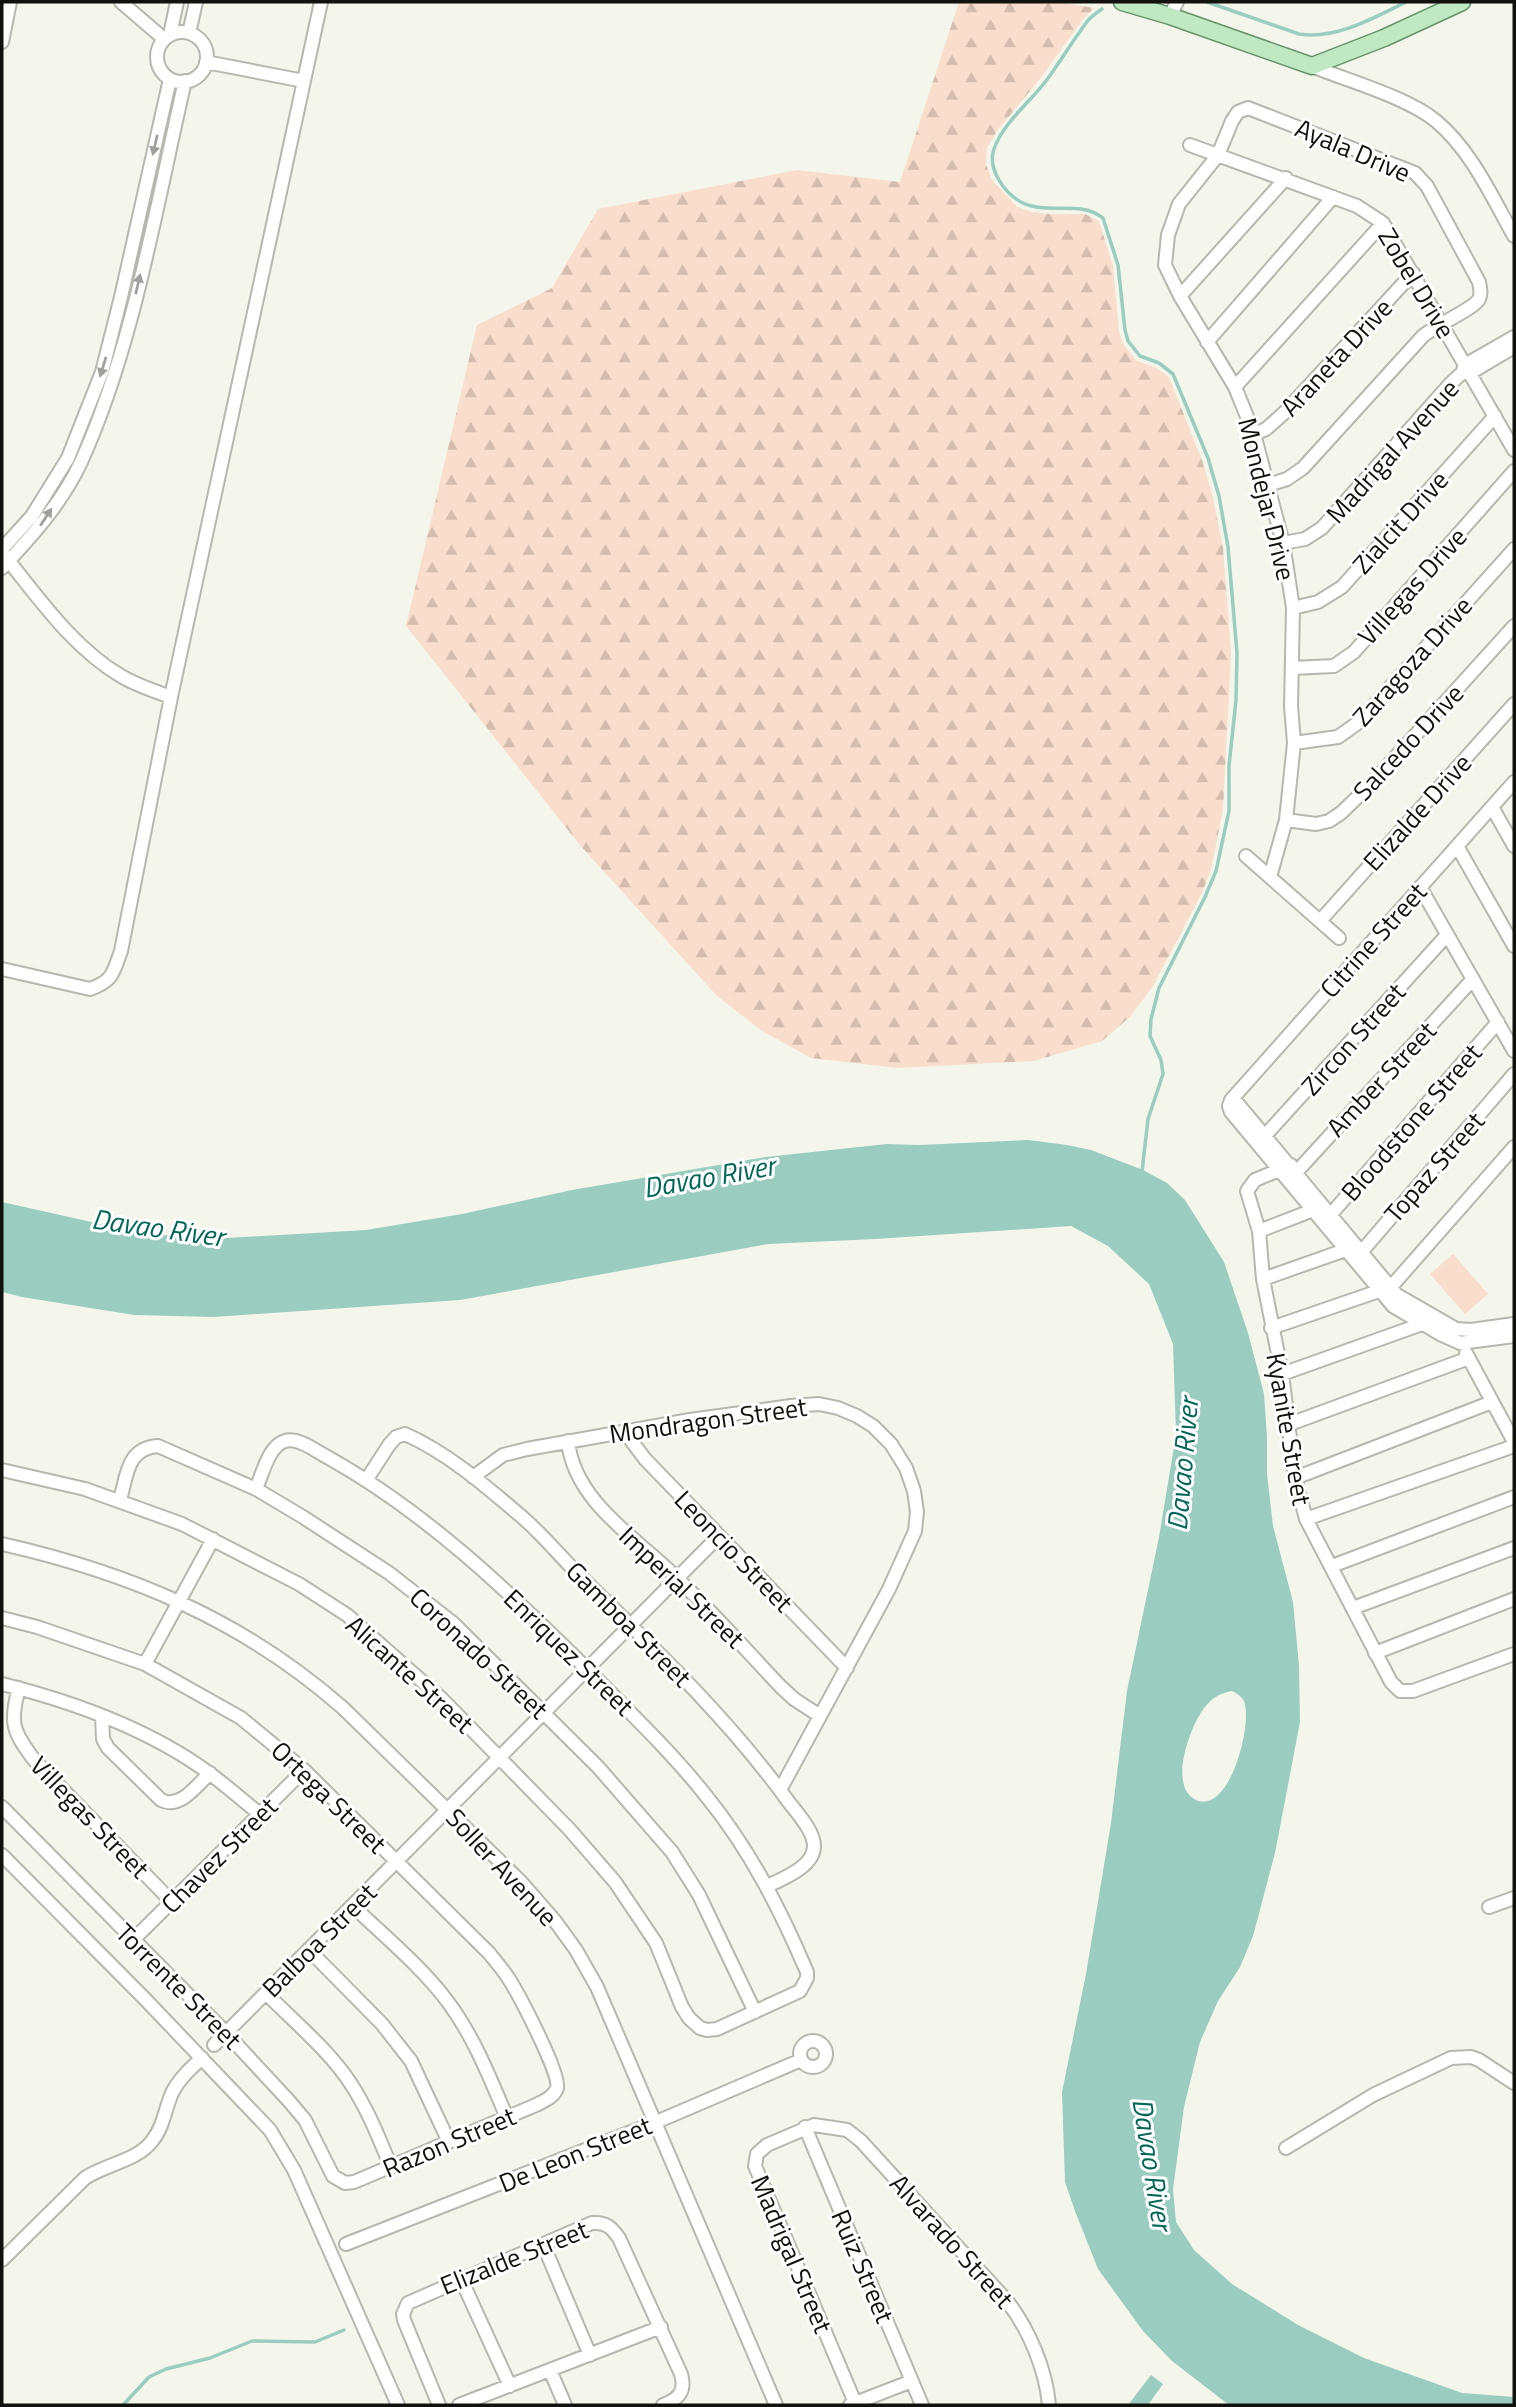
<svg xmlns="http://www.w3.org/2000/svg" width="1516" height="2407" viewBox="0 0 1516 2407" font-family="'Titillium Web',sans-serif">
<defs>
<pattern id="forest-firs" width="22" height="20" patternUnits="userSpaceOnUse" patternTransform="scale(1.75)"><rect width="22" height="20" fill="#f9decd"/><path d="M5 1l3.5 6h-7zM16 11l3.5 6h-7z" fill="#d4bdaf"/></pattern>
</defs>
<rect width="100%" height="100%" fill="#f4f6eb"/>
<path fill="#f9decd" d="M1453,1254L1488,1294L1465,1314L1430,1274Z"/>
<path fill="url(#forest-firs)" d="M959,2H1059L1094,8L1084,18L1040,79L997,131L987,148L986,164L992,180L1017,207L1032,212L1051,214H1085L1099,221L1113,266L1119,331L1123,344L1137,361L1157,368L1169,377L1202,460L1213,497L1223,547L1231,653L1223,810L1211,870L1201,895L1153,986L1130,1017L1102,1041L1034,1061L898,1068L811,1058L762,1031L717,996L579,844L406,626L477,325L552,288L598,209L797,170L900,182Z"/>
<path fill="#9accc0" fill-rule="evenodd" d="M1028,1140L1067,1145L1091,1150L1143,1170L1167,1183L1185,1200L1224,1262L1248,1333L1264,1394L1267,1437V1474L1273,1526L1293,1602L1299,1666L1300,1722L1275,1853L1253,1936L1240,1967L1218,2001L1200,2042L1184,2107L1173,2189L1176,2222L1194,2250L1232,2284L1298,2325L1364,2358L1462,2393L1514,2397V2405H1229L1172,2361L1143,2331L1098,2269L1075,2211L1065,2182L1062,2092L1086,1974L1111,1823L1127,1691L1159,1537L1176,1435L1173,1344L1149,1284L1108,1246L1071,1226L875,1239L768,1244L460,1300L214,1317L134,1315L22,1297L2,1292V1202L141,1233L210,1239L366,1230L462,1214L572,1190L766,1157L887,1144L919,1145ZM1232,1691C1237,1693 1241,1696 1244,1701C1253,1723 1230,1815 1196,1800C1167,1786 1191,1724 1205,1707C1213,1697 1221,1693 1232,1691Z
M1151,2375L1163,2384L1148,2405H1128Z"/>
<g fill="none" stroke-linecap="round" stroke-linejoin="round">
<path stroke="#9accc0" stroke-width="3.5" d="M1207,2L1299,34C1335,40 1374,18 1406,2
M1102,9C1096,13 1090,17 1086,23C1072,42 1060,62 1046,81C1030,102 1003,123 994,149C987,168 1004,193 1021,202C1048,216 1079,199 1103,218L1118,265L1125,330L1128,341L1140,356L1159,363L1173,374L1208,458L1219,496L1228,547L1237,653L1236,700L1229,766V811L1216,871L1205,897L1159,988L1151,1019L1150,1036L1161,1060L1163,1074L1148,1119L1142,1172
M1454,1334L1471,1336
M123,2405L149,2377L166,2369L210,2358L252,2341L315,2342L344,2330"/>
<g stroke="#b6b8ae" stroke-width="16">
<path id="minor" d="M121,2L164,39
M1170,16L1177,2
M157 57a25 25 0 1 1 50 0a25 25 0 1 1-50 0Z
M189,33L196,2
M170,35L177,2
M2,42L10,2
M206,62L304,81
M1312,66C1348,81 1407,97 1436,121C1471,150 1492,197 1514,236
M1190,145L1357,206L1383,223L1514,450
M1180,296L1286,178
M1207,342L1333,197
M1463,373H1470L1514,347
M1235,387L1383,223
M1254,434L1266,429L1284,413L1413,273
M1268,485L1287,479L1303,468L1423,336C1435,325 1474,309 1479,299C1482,293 1480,288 1479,282L1427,186L1415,173L1248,108L1238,112L1232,121L1218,155L1179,204L1168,235L1165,265L1180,296L1235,387L1254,434L1283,543L1293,608L1291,706L1294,743L1286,820L1270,877
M1283,543L1305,539L1322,528L1450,384L1462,373L1465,365L1514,337
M2,549L32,516L68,458L102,372L121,297L170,79
M4,555C38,597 73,648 121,676C136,685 154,691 171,697
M2,568C32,536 62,503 81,462C134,345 156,206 185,81
M1293,608L1318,602L1342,587L1495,416
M1292,668L1334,666L1354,652L1514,471
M1294,743L1338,737L1359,722L1514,549
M1514,782L1231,1100L1229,1106L1231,1112L1393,1306L1442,1335L1460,1343L1514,1336
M1492,807L1514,846
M1286,820L1316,824L1329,821L1341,813L1372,783L1514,626
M1457,846L1514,946
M1246,856L1339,938
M1420,887L1514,1051
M1320,921L1514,704
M2,969L90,989C113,981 113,973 121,951L171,697L321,2
M1233,1098L1397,1295L1456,1329L1471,1330L1514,1324
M1261,1140L1447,935
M1291,1165L1255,1180L1247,1191L1259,1231L1263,1279L1282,1374L1295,1478L1306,1519L1391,1682L1400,1691H1413L1514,1654
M1291,1178L1473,979
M1326,1220L1498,1022
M1259,1231L1321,1207
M1357,1257L1514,1074
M1263,1279L1351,1248
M1390,1288L1514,1147
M1271,1328L1379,1291
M1466,1353L1514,1442
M1282,1374L1422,1324
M1287,1425L1469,1358
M624,1431L645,1459L847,1668
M568,1441C574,1502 638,1539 678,1579C714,1614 747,1651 781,1687L794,1699L820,1716
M2,1470L85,1489L182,1524L299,1584L347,1615L442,1699L570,1830L615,1882L656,1943L682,2007L689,2018L700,2028L707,2030L717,2029L800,1991L807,1978V1972C780,1909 750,1850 707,1797C671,1751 628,1711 587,1669C508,1591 427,1513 329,1458C317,1452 299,1437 285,1441C269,1445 262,1475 256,1489
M473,1477L503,1455L527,1449L690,1420L791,1406L819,1404L838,1408L857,1416L873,1426L891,1444L906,1468L914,1491L917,1512L915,1531L889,1589L780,1790
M1295,1478L1492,1402
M367,1479L389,1445L396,1437L405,1434C448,1453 487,1487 522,1517C542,1534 559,1555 578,1574C652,1646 727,1717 788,1801C797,1813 814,1831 814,1846C814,1867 783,1878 768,1886
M120,1500C127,1475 127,1448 158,1446L256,1489L303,1517L389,1573L453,1623L598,1767L672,1852L699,1895L755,2012
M1306,1519L1514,1446
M2,1544C130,1573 243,1620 343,1708L521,1882L555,1921L576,1950L597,1987L776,2405
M1332,1566L1514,1497
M1353,1608L1514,1548
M2,1618L37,1627L145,1664L241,1718L304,1770L489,1953C497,1963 506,1973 512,1984C521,1999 561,2075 557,2088C554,2097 544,2101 536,2105L354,2182L345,2183L333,2176L305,2120L289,2101L226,2033L2,1807
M1375,1653L1514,1599
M145,1664L213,1539
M2,1684C74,1702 149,1729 209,1773C227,1786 243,1801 260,1814
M19,1688C9,1723 13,1732 35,1761L172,1902
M102,1716L103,1739L108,1748L161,1800C180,1810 197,1785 210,1773
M2,1855L144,1998L270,2130L294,2170L398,2405
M353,1906C385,1937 421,1966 448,2002C474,2037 490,2078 507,2118
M1489,1907L1514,1898
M133,1940L304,1770
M309,1950L382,2024L411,2061L449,2142
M266,1993C294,2022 329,2050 351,2084C368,2110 379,2138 391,2167
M800 2054a13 13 0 1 1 26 0a13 13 0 1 1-26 0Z
M214,2045L719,1536
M805,2127L922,2405
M1286,2148L1373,2095L1451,2058L1471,2057L1479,2060L1514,2083
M346,2244L654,2123L801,2060
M543,2244L590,2355
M2,2260L85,2178C106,2164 137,2161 152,2141C164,2127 165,2107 173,2091C180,2078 191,2068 202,2058
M461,2279L510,2386
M550,2370L565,2405
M439,2405L404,2320L403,2314L408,2303L592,2223C606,2222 611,2227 619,2238L681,2374C686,2391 679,2399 663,2405
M459,2405L661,2327
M850,2405L912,2381
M856,2405L755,2166L757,2154L767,2145L814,2125L847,2130L861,2141L1007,2301C1029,2329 1046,2370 1049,2405"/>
</g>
<g stroke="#66936a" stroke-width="19">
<path id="major" d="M1122,2L1170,16L1312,66L1384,38L1462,2"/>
</g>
<use href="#minor" stroke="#fff" stroke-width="12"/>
<use href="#major" stroke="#bfe8c3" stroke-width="16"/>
</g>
<defs><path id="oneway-solid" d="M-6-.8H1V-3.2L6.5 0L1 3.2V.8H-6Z" transform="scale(1.75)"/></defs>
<g fill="#a0a09f">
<use href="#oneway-solid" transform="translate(155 145) rotate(103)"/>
<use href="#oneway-solid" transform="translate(138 284) rotate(-77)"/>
<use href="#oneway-solid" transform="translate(103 367) rotate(107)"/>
<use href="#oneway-solid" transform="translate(46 517) rotate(-57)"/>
</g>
<g text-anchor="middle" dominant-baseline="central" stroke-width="6" stroke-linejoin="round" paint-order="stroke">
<g font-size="26" fill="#11110e" stroke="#fff">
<text transform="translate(1353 150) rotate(23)">Ayala Drive</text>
<text transform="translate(1417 283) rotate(59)">Zobel Drive</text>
<text transform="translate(1336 357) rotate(-47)">Araneta Drive</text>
<text transform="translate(1392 451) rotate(-48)">Madrigal Avenue</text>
<text transform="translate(1267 499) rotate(76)">Mondejar Drive</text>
<text transform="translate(1400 522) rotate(-48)">Zialcit Drive</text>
<text transform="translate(1412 586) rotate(-48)">Villegas Drive</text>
<text transform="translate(1412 661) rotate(-48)">Zaragoza Drive</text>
<text transform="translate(1408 742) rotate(-47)">Salcedo Drive</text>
<text transform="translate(1417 812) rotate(-48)">Elizalde Drive</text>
<text transform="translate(1373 940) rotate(-48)">Citrine Street</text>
<text transform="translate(1353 1039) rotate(-48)">Zircon Street</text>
<text transform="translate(1381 1079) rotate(-47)">Amber Street</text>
<text transform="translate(1411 1122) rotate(-49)">Bloodstone Street</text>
<text transform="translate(1434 1167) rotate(-49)">Topaz Street</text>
<text transform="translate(708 1420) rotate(-8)">Mondragon Street</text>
<text transform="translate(1289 1429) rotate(80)">Kyanite Street</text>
<text transform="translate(734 1551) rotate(46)">Leoncio Street</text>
<text transform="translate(682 1587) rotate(44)">Imperial Street</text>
<text transform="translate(629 1624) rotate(45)">Gamboa Street</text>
<text transform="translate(569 1652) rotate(44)">Enriquez Street</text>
<text transform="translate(479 1653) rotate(43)">Coronado Street</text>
<text transform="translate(410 1674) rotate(42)">Alicante Street</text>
<text transform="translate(329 1797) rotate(44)">Ortega Street</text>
<text transform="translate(90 1817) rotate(46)">Villegas Street</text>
<text transform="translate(219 1855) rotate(-45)">Chavez Street</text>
<text transform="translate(502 1867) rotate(47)">Soller Avenue</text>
<text transform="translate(319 1940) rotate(-45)">Balboa Street</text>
<text transform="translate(179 1986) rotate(45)">Torrente Street</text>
<text transform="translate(449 2142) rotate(-23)">Razon Street</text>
<text transform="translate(575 2154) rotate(-22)">De Leon Street</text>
<text transform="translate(952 2241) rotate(48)">Alvarado Street</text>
<text transform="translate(792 2254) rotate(67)">Madrigal Street</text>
<text transform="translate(514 2257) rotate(-22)">Elizalde Street</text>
<text transform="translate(863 2266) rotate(67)">Ruiz Street</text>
</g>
<g font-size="28" font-style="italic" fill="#006758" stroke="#fff">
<text transform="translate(709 1176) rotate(-10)">Davao River</text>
<text transform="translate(158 1227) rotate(8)">Davao River</text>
<text transform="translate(1182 1464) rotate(-85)">Davao River</text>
<text transform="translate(1153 2164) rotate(81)">Davao River</text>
</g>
</g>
<rect width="1516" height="2407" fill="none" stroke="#11110e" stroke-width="7"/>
</svg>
